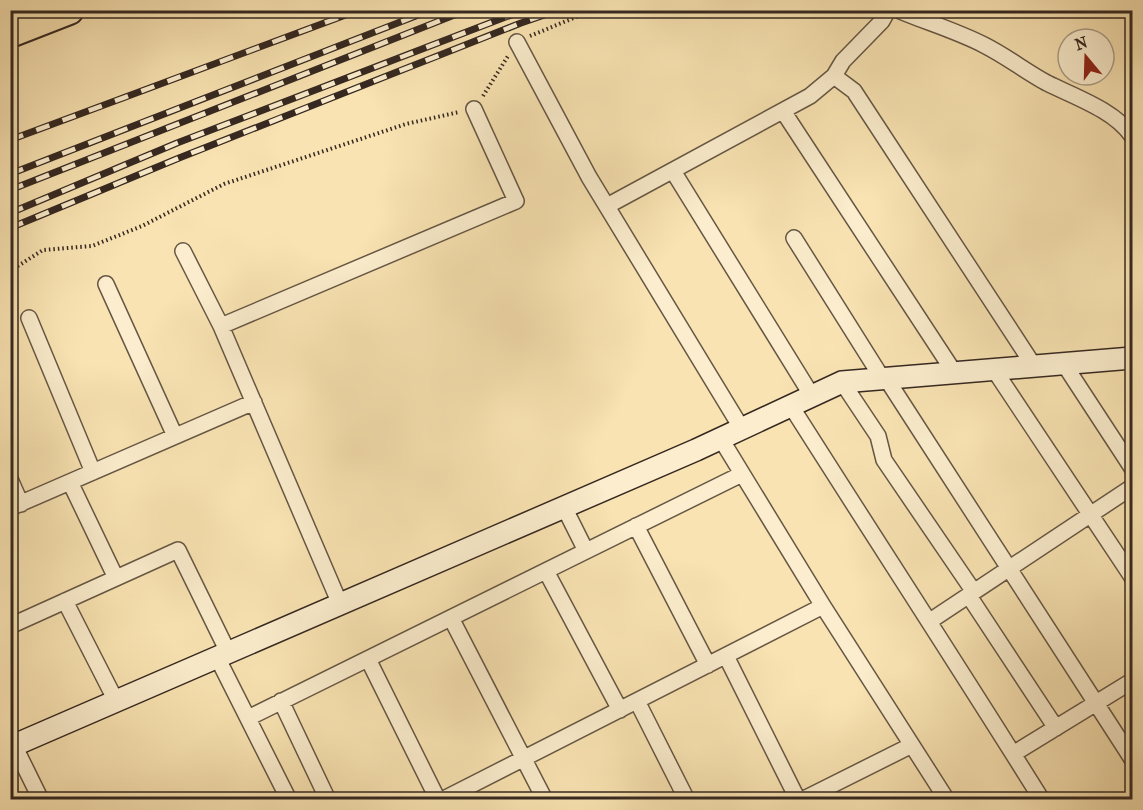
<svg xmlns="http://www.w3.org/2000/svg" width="1143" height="810" viewBox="0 0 1143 810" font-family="'IM FELL French Canon',serif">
<rect width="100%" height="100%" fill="#f9e3b2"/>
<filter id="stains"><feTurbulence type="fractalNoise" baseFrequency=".00333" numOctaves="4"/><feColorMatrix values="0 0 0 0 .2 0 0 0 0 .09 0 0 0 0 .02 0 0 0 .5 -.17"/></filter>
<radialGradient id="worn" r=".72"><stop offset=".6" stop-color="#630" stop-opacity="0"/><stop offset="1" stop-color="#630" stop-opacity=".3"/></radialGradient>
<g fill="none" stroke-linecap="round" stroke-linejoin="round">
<g stroke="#665745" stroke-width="18">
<path id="street" d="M898,10C926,22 957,31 984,45C1006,56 1025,71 1047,83C1075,97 1114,110 1132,136
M517,42L589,177L742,429
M834,76L854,91L1034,366
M783,111L954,372
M673,171L812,396
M607,206L810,96L834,76L843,61L882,21L888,10
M794,238L882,378
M183,251L221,326L340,604
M106,284L175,436
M29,318L93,472
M221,326L516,201L474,109
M1064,364L1132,468
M993,368L1132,577
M886,378L1132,759
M842,382L878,436L884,460L974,592
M791,406C874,537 959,667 1042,800
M721,439L823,606L947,800
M10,479L21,504
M70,482L116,578
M564,507L586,551
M10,508L254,402
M636,526L708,665
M546,571L620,710
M969,596L1056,728
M65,601L116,701
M451,618L545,800
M930,621L1132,487
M10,626L178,550L228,652
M726,656L798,800
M217,657L289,800
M368,659L438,800
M281,701L328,800
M637,701L687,800
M248,718L742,474
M14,745L41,800
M1013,754L1132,681
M442,800L823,606
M802,800L912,745"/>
</g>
<g stroke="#352821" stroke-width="24">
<path id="secondary" d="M10,747L696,450L842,382L1132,358"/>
</g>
<g stroke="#352821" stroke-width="32">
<path id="highway" d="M10,33L69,10"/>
</g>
<path stroke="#352821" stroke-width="4" stroke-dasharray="1.5 3" stroke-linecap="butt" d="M530,36L593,10
M483,96L508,56
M10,271L43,250L92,246L142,226L224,184L406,124L459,112"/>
<use href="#street" stroke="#fbedcd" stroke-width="15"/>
<use href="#secondary" stroke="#fbedcd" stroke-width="21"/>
<use href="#highway" stroke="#f9e3b2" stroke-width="28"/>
<g stroke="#352821" stroke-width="7">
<path id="rail" d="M10,140L359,10
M10,174L431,10
M10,190L467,10
M10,213L177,143L524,10
M10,228L179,158L521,23L559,10"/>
</g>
<use href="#rail" stroke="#fbedcd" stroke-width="4.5" stroke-dasharray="14" stroke-linecap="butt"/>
</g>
<rect width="1143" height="810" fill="none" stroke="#f9e3b2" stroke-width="36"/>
<rect x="12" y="12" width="1119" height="786" fill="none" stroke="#352821" stroke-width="3"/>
<rect x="18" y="18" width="1107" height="774" fill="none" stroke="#352821" stroke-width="1.5"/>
<g transform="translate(1086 57) rotate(341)"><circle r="28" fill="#fbedcd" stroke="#ac9e88" stroke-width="1.5"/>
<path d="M0-4.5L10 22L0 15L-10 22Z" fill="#8f2418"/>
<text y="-9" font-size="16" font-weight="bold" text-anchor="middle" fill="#352821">N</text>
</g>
<rect width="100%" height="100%" filter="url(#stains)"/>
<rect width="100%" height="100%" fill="url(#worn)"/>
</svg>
